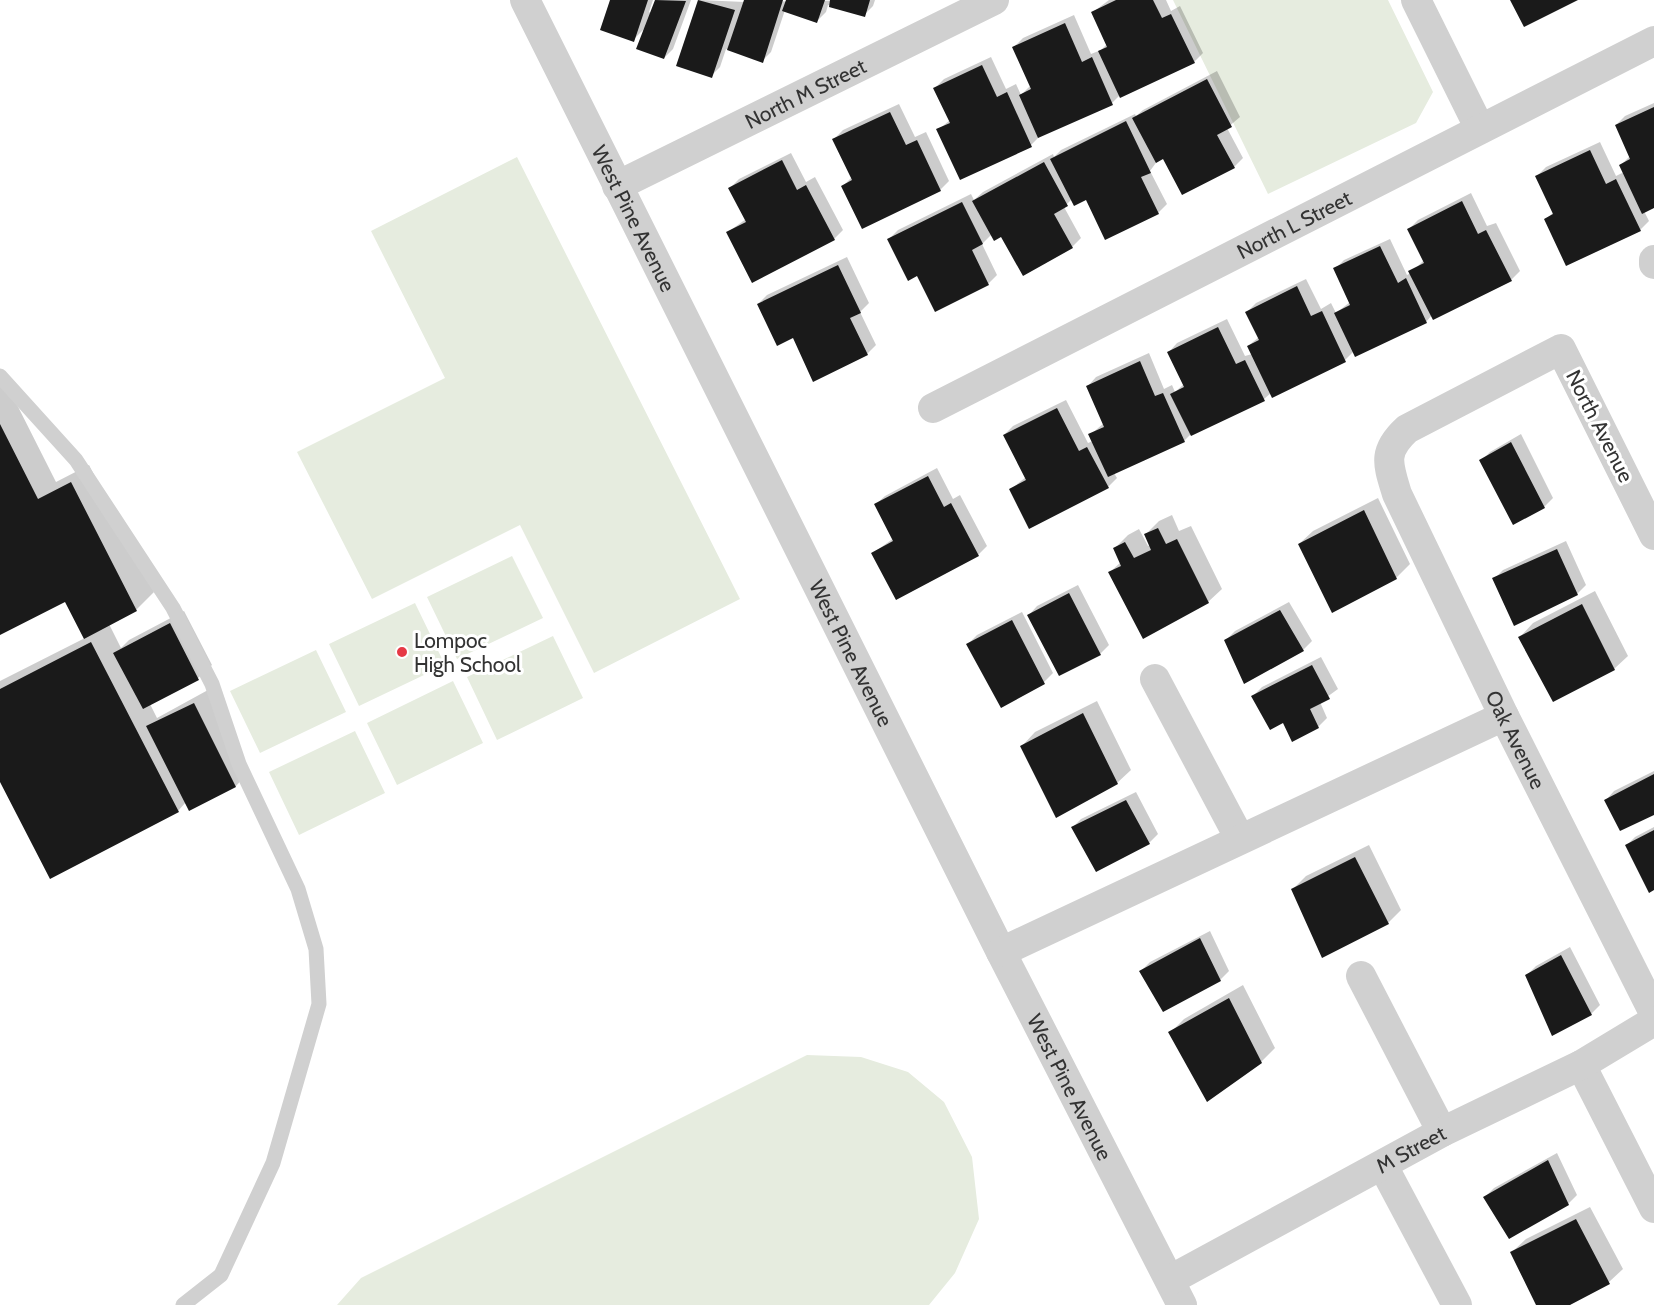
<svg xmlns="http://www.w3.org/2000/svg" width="1654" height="1305" viewBox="0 0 1654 1305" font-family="Cabin,sans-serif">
<rect width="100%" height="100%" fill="#fff"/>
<path fill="#e6ecdf" d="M1173,0H1388L1433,92L1416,123L1268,194Z
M517,157L740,599L594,673L520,525L372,599L297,452L445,378L371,231Z
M512,556L543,618L457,659L427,597Z
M415,603L445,665L359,706L329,644Z
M553,636L583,698L497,740L467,677Z
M316,650L346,712L260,753L230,691Z
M453,681L483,743L397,785L367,723Z
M355,731L385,793L299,835L269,772Z
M807,1055L861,1057L908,1072L944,1102L972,1157L979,1219L955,1273L929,1305H337L361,1278Z"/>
<path fill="#0003" d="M611,0H653L649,12L651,13L656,0H691L673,49L664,58L646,27L633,40Z
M699,0L745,2L875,0L873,6L864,15L828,5L826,12L817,21L785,10L771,52L762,61L726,49L720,67L711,76L678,65Z
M1109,0H1166L1171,11L1180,6L1203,53L1194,62L1120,95L1112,103L1040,136L1031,145L938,130L950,120L935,88L944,79L991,57L1006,89L1016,84L1021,95L1031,85L1014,47L1023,38L1074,15L1091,54L1101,50L1107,44L1093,12Z
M1217,71L1240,117L1227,128L1243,158L1234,167L1164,157L1158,160L1150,171L1167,204L1158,213L1087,198L1072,199L1064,207L1081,238L1072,247L992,234L982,244L997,275L988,284L918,274L889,239L898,230L971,194L974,200L983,192L1053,154L1054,157L1061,150L1135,114L1136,116L1143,110Z
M1654,103V206L1644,211L1649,221L1640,230L1546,219L1554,212L1537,176L1546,167L1600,142L1616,176L1624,172L1621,165L1630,156L1616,125L1625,116Z
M899,104L915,137L926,132L949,181L940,190L843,186L852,177L834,139L843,130Z
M791,153L806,182L815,177L843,230L834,239L728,232L746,219L730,188L739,179Z
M1471,193L1487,226L1496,223L1520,271L1511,280L1432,315L1426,322L1354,351L1345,360L1272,396L1271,393L1264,399L1192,433L1184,441L1114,473L1117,478L1108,487L1011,489L1026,477L1004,435L1013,426L1066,400L1088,443L1093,441L1090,435L1104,423L1088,386L1096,377L1149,353L1164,389L1172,385L1175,392L1184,384L1169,352L1177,343L1227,319L1245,356L1252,354L1248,346L1259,337L1247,312L1256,303L1306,279L1321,309L1331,303L1336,313L1350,302L1335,269L1344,260L1390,239L1407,275L1411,273L1424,260L1409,229L1418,220Z
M847,257L869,303L860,312L876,345L867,354L793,336L758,304L767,295Z
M0,371L56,482L89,465L154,592L136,610L109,624L121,648L129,640L184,611L212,665L198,678L150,704L157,718L208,690L249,772L236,786L189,809L186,802L178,811L0,779V681L85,638L66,600L0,634Z
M1521,434L1553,498L1544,507L1481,461L1490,452Z
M937,468L953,499L960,495L987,546L978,555L873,553L894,538L876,504L885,496Z
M1378,498L1410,564L1396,578L1299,544L1313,531Z
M1172,515L1179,531L1191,526L1222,589L1208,602L1110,572L1121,562L1115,548L1128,535L1139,529L1148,546L1150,545L1146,534L1159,521Z
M1566,541L1586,585L1577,594L1494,579L1503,570Z
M1078,585L1109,645L1100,654L1029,615L1037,606Z
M1595,591L1628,656L1614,669L1520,637L1533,623Z
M1289,602L1312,641L1303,650L1226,640L1235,631Z
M1022,612L1053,673L1044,682L1002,706L968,644L977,635Z
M1321,657L1338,689L1320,702L1327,718L1318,727L1283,722L1253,696L1262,687Z
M1097,701L1131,770L1117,783L1022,746L1035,732Z
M1654,771V814L1606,800L1614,791Z
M1136,792L1158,834L1149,843L1072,828L1081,819Z
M1654,827V888L1626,846L1635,837Z
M1369,845L1401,910L1388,923L1292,890L1306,876Z
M1210,931L1229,971L1220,980L1141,971L1150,962Z
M1570,947L1600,1005L1591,1014L1527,975L1536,966Z
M1243,985L1275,1048L1261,1062L1170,1033L1184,1019Z
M1557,1153L1577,1195L1568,1204L1485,1197L1494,1188Z
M1590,1207L1623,1269L1609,1282L1566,1305H1538L1512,1252L1526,1239Z"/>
<path fill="#1a1a1a" d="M610,0H648L634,42L600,30Z
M655,0L686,1L664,59L636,49Z
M698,0L735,10L712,78L676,66Z
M744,0H783L763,63L727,50Z
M786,0H825L817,23L782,11Z
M830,0H870L865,17L829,7Z
M1116,0H1153L1162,18L1171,14L1195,63L1120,98L1098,51L1107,47L1091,12Z
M1510,0H1578L1524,27Z
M1065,23L1082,62L1092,57L1113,105L1038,138L1019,95L1031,89L1012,47Z
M982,65L997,97L1007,92L1032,147L960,180L936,129L950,123L933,88Z
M1207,79L1232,127L1217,135L1235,168L1182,195L1163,159L1156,163L1132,118Z
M1654,107V208L1642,214L1619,165L1630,159L1615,125Z
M890,112L906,145L917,140L941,191L862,229L841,186L852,180L832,139Z
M1126,121L1151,173L1141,177L1159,214L1105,240L1086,200L1074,206L1050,159Z
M1590,150L1606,184L1616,179L1641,231L1566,266L1544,219L1553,214L1535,176Z
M782,160L797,190L806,185L835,240L752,283L726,232L746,222L728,188Z
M1044,162L1068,206L1054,214L1073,248L1023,276L1001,237L994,241L972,201Z
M1462,201L1478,234L1486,230L1512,281L1433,320L1408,271L1424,263L1407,229Z
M962,202L983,244L972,250L989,285L935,312L917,276L908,281L887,239Z
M1380,246L1398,283L1406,278L1427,323L1355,357L1334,313L1350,305L1333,268Z
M838,265L861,313L850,318L868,355L813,382L793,338L777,346L757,304Z
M1297,286L1311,316L1322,311L1346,362L1272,398L1247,346L1259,340L1245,312Z
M1218,327L1236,364L1245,360L1265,401L1191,436L1170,394L1184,387L1167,352Z
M1140,361L1155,396L1163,393L1185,442L1108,477L1088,434L1104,427L1086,386Z
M1057,408L1079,451L1087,447L1109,488L1029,529L1009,489L1026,480L1003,435Z
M0,424L38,499L71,482L137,611L84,639L65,602L0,635Z
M1511,442L1545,508L1513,525L1479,460Z
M928,476L944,507L951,503L979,556L896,600L871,553L893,541L874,504Z
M1364,510L1397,579L1332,613L1298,544Z
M1158,528L1166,544L1177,539L1209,603L1143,639L1108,572L1121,566L1113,548L1125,542L1134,558L1151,550L1144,534Z
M1557,549L1578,595L1514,626L1492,578Z
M1069,593L1101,655L1059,676L1027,615Z
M1582,604L1615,670L1553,702L1518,637Z
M1280,610L1304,651L1244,684L1224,640Z
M1012,620L1045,684L1001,708L966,644Z
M170,623L199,680L143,709L113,653Z
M91,642L179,812L50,879L0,782V689Z
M1312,665L1330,699L1310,709L1319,728L1292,742L1283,723L1270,730L1251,696Z
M194,703L236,787L189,811L146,726Z
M1083,713L1118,784L1056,818L1020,746Z
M1654,774V815L1620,831L1604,800Z
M1126,800L1150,844L1096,872L1071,827Z
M1654,830V890L1649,893L1625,845Z
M1355,857L1389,924L1322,958L1291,889Z
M1200,938L1221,981L1163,1012L1139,971Z
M1561,955L1592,1015L1552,1036L1525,975Z
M1229,998L1262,1063L1207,1102L1168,1032Z
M1548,1160L1569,1205L1509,1239L1483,1197Z
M1576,1219L1610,1284L1570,1305H1536L1510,1252Z"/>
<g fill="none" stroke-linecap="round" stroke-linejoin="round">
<path stroke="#d0d0d0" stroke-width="15" d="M0,376L76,460L173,608L212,684L239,764L298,889L316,949L319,1004L273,1163L221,1275L183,1305"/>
<g stroke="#d0d0d0" stroke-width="30">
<path id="s1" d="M525,0L1001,952L1182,1305"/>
<path d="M1416,0L1480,129"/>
<path id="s2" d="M617,186L994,0"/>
<path d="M1654,260V264"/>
<path id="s3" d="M933,408L1654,41"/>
<path id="s4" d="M1654,535L1561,349L1407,429C1382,452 1388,464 1397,494L1504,716L1654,1013"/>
<path d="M1155,679L1240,839"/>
<path d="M1001,952L1504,716"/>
<path d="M1361,976L1442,1132"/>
<path d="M1581,1065L1654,1208"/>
<path d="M1383,1166L1457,1305"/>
<path id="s5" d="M1170,1280L1442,1132L1581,1065L1654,1021"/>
</g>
</g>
<circle fill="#e63946" stroke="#fff" stroke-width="2" cx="402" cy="652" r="6"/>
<g text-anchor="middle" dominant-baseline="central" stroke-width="6" stroke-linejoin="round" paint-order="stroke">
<g font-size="21" fill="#333" stroke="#fff">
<text stroke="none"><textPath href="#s2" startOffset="210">North M Street</textPath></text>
<text stroke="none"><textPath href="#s1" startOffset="244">West Pine Avenue</textPath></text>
<text stroke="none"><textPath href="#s3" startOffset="405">North L Street</textPath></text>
<text transform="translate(1600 426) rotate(63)">North Avenue</text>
<text stroke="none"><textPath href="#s1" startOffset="730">West Pine Avenue</textPath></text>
<text stroke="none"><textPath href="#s4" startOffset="726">Oak Avenue</textPath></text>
<text stroke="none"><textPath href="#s1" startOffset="1216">West Pine Avenue</textPath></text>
<text stroke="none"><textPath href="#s5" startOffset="274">M Street</textPath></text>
</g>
<g font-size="21" fill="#333" stroke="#fff" text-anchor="start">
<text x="414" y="640">Lompoc<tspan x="414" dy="24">High School</tspan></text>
</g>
</g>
</svg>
